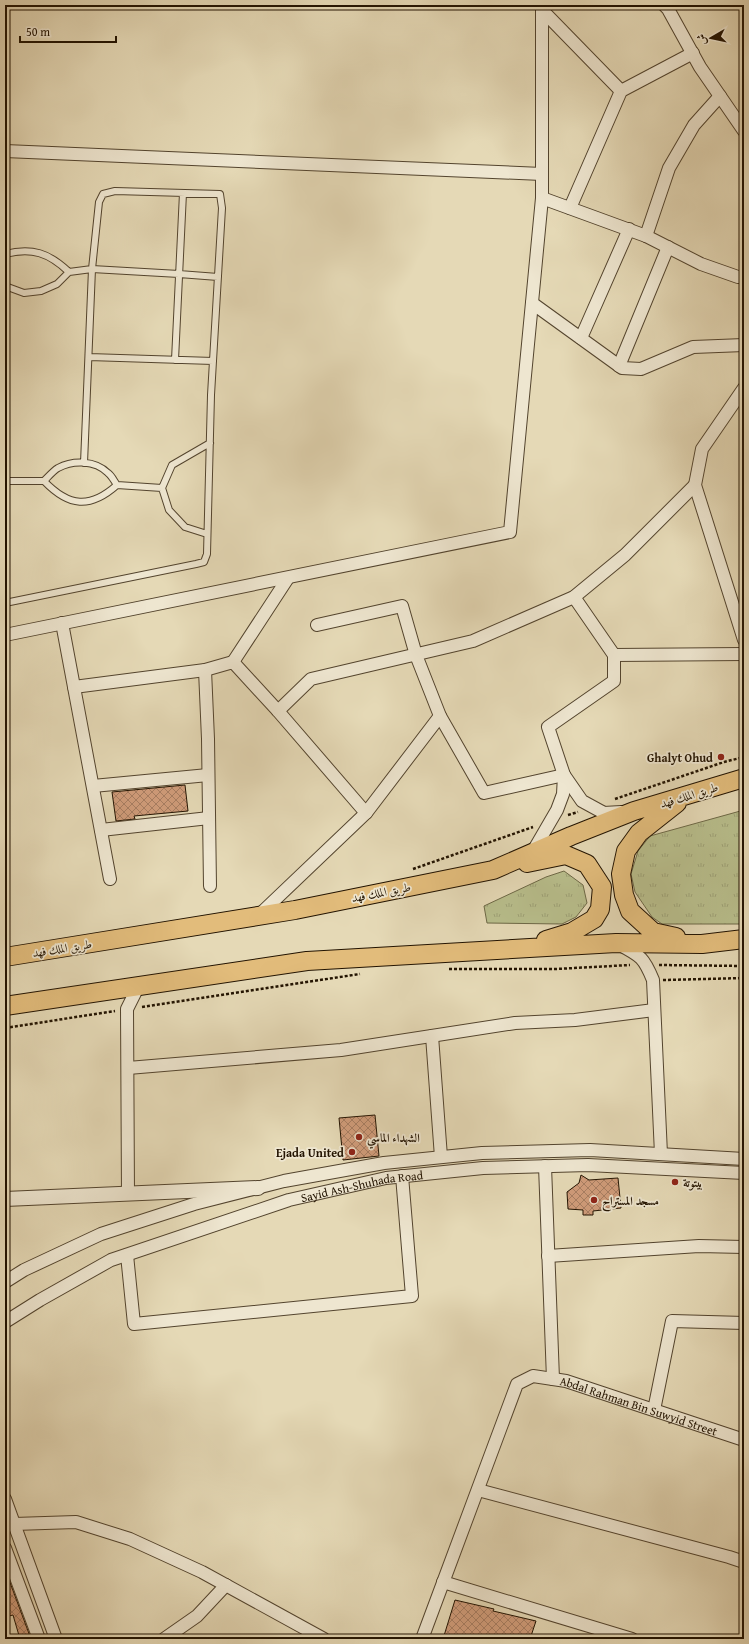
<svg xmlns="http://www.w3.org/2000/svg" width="749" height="1644" viewBox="0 0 749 1644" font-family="'Gentium Book Plus',Amiri,serif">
<defs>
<pattern id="grass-tufts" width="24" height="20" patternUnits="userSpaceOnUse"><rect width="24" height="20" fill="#b8be8c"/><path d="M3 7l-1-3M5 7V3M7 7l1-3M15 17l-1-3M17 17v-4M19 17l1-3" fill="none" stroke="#9ea277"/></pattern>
<pattern id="building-cross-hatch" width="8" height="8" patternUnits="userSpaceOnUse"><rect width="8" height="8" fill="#d09c7a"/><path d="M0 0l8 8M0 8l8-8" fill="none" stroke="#a87e62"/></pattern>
</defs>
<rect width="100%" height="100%" fill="#e5d9b6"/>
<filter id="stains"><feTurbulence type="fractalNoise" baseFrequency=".005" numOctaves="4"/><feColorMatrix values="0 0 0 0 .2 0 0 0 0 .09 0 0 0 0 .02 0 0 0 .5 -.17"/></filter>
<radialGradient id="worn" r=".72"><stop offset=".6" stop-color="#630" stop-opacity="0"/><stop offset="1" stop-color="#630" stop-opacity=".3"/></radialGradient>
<path fill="url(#grass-tufts)" stroke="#6d6846" d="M744,810V924H662L652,917L635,892L631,874L638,851L650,836Z
M564,871L583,885L587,903L576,917L562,924L487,923L484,906L546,877Z"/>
<path fill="url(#building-cross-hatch)" stroke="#221301" d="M185,785L188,811L134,816L135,819L116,821L112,792Z
M375,1115L379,1156L343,1160L339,1118Z
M581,1175L589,1180L618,1178L621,1208L593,1211V1215H583V1210L568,1209L567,1192L579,1183Z
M5,1569L31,1639H20L13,1615L5,1617Z
M455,1600L494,1609L493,1611L536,1621L530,1639H443Z"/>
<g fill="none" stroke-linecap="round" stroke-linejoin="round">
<g stroke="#53442e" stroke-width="8">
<path id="service" d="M5,254C32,247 49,253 69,272
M5,286L24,293L41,291L57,284L69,272L92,269L99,202L103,194L115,191L220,194L222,208L211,395L207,554L204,562L196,564L5,603
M89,357L213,361
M175,360L183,193
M84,463L92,269L179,274L218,277
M5,481H44C69,507 90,509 117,485L162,488
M44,481C48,477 53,471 58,468C73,460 95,460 108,473C112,476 114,481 117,485
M207,534L185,527L169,510L162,488L172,465L210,443"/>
</g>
<g stroke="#53442e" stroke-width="14">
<g id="minor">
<path d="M664,5L668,9L700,67L744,131"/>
<path d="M542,10L621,91"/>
<path d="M5,151L542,174"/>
<path d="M542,198L646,236L701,264L738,277H744"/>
<path d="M570,208L621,91L693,53"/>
<path d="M646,236L669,168L694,125L720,96"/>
<path d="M532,303L622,368L641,369L693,347L744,345"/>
<path d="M581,338L629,229"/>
<path d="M619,366L668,247"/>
<path d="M744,388L702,449L695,485L744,640"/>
<path d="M574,597L614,655L744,654"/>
<path d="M62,623L110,879"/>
<path d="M317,625L402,606L416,655L440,716L484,793L564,775"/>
<path d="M5,635L510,532L542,198V5"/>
<path d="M614,655V681L548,727L564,775L582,801L604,813L621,812"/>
<path d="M233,662L288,578"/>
<path d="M205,670L208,739L210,886"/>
<path d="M74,687L205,670L233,662L278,711L366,813"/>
<path d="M278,711L311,679L473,641L574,597L625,555L695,485"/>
<path d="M93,786L208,775"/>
<path d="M101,830L209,818"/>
<path d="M532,853L557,810L563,794L564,775"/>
<path d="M258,916L366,813L440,716"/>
<path d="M620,945C641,956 644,958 653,980L661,1154"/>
<path d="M432,1036L441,1157"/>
<path d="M128,1068L341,1050L515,1023L575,1020L654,1010"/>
<path d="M545,1166L553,1379"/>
<path d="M128,1193L127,1009L138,987"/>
<path d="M127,1255L134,1324L412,1296L402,1176"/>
<path d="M548,1256L699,1246L744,1247"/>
<path d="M5,1282L24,1270L101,1234L194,1204L284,1181L384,1163L482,1153L590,1150L744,1159"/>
<path id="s1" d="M5,1322L40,1300L111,1260L289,1200L386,1178L483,1168L588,1165L744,1173"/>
<path d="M654,1410L672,1321L744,1323"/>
<path d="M478,1490L729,1557L744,1562"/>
<path d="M5,1499L56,1639"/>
<path d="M14,1524L76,1522L130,1539L202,1572L324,1639"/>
<path d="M5,1548L39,1639"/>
<path d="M443,1582L632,1639"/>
<path d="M164,1639L197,1616L226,1585"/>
<path id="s2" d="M422,1639L517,1384L533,1376L566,1381L744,1440"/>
</g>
</g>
<g stroke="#53442e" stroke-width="16">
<path id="tertiary" d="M5,1199L258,1188"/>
</g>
<g stroke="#221301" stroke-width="20">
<path id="primary" d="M527,863L566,855L587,864L602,887L600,909L594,919L572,932L546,940
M676,937L653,932L630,911L624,895L621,874L626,851L639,833L677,803
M5,957L295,910L493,870L571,836L634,811L744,778
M5,1006L307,961L616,943L702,944L744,939"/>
</g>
<path stroke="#221301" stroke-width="2.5" stroke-dasharray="3 2" stroke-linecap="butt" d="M615,799L724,762L744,757
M568,815L578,812
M413,869L533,827
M659,965L744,966
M449,969H556L630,965
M663,980L744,978
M142,1007L360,974
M5,1028L115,1011"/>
<use href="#service" stroke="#eee6d0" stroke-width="6"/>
<use href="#minor" stroke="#eee6d0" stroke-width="12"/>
<use href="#tertiary" stroke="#eee6d0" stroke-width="14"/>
<use href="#primary" stroke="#e2bc7b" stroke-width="18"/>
</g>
<g fill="#8f2418" stroke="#eee6d0" stroke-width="1.5">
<circle cx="721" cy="757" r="4"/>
<circle cx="359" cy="1137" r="4"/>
<circle cx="352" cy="1152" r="4"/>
<circle cx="675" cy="1182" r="4"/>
<circle cx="594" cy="1200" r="4"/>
</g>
<g text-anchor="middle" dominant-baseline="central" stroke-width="3.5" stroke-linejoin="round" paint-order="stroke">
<g font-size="12" font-weight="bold" fill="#221301" stroke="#eee6d0" text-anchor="start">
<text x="713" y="757" text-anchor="end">Ghalyt Ohud</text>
<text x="367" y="1137">الشهداء الماسي</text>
<text x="344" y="1152" text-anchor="end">Ejada United</text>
<text x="683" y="1182">بيتوتة</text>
<text x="602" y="1200">مسجد المستراح</text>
</g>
<g font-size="12" fill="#221301" stroke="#eee6d0">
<text transform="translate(689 795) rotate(-17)">طريق الملك فهد</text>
<text transform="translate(381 892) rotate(-11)">طريق الملك فهد</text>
<text transform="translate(62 948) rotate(-9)">طريق الملك فهد</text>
<text stroke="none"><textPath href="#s1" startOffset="385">Sayid Ash-Shuhada Road</textPath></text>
<text stroke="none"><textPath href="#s2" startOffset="400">Abdal Rahman Bin Suwyid Street</textPath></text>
</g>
</g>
<rect width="749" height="1644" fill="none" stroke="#e5d9b6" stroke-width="20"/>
<rect x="6" y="6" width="737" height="1632" fill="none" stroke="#221301" stroke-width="2"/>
<rect x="10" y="10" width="729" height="1624" fill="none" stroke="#221301"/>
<g transform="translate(711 38) rotate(261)" stroke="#eee6d0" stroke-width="3" paint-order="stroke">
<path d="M0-3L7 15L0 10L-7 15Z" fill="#221301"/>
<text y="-6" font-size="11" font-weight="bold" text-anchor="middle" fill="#221301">ش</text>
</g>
<path d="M20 36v6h96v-6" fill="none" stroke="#221301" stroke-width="2"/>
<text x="26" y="36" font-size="12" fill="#221301" stroke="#eee6d0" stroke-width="3" paint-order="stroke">50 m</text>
<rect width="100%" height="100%" filter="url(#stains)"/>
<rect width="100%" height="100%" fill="url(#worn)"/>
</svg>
